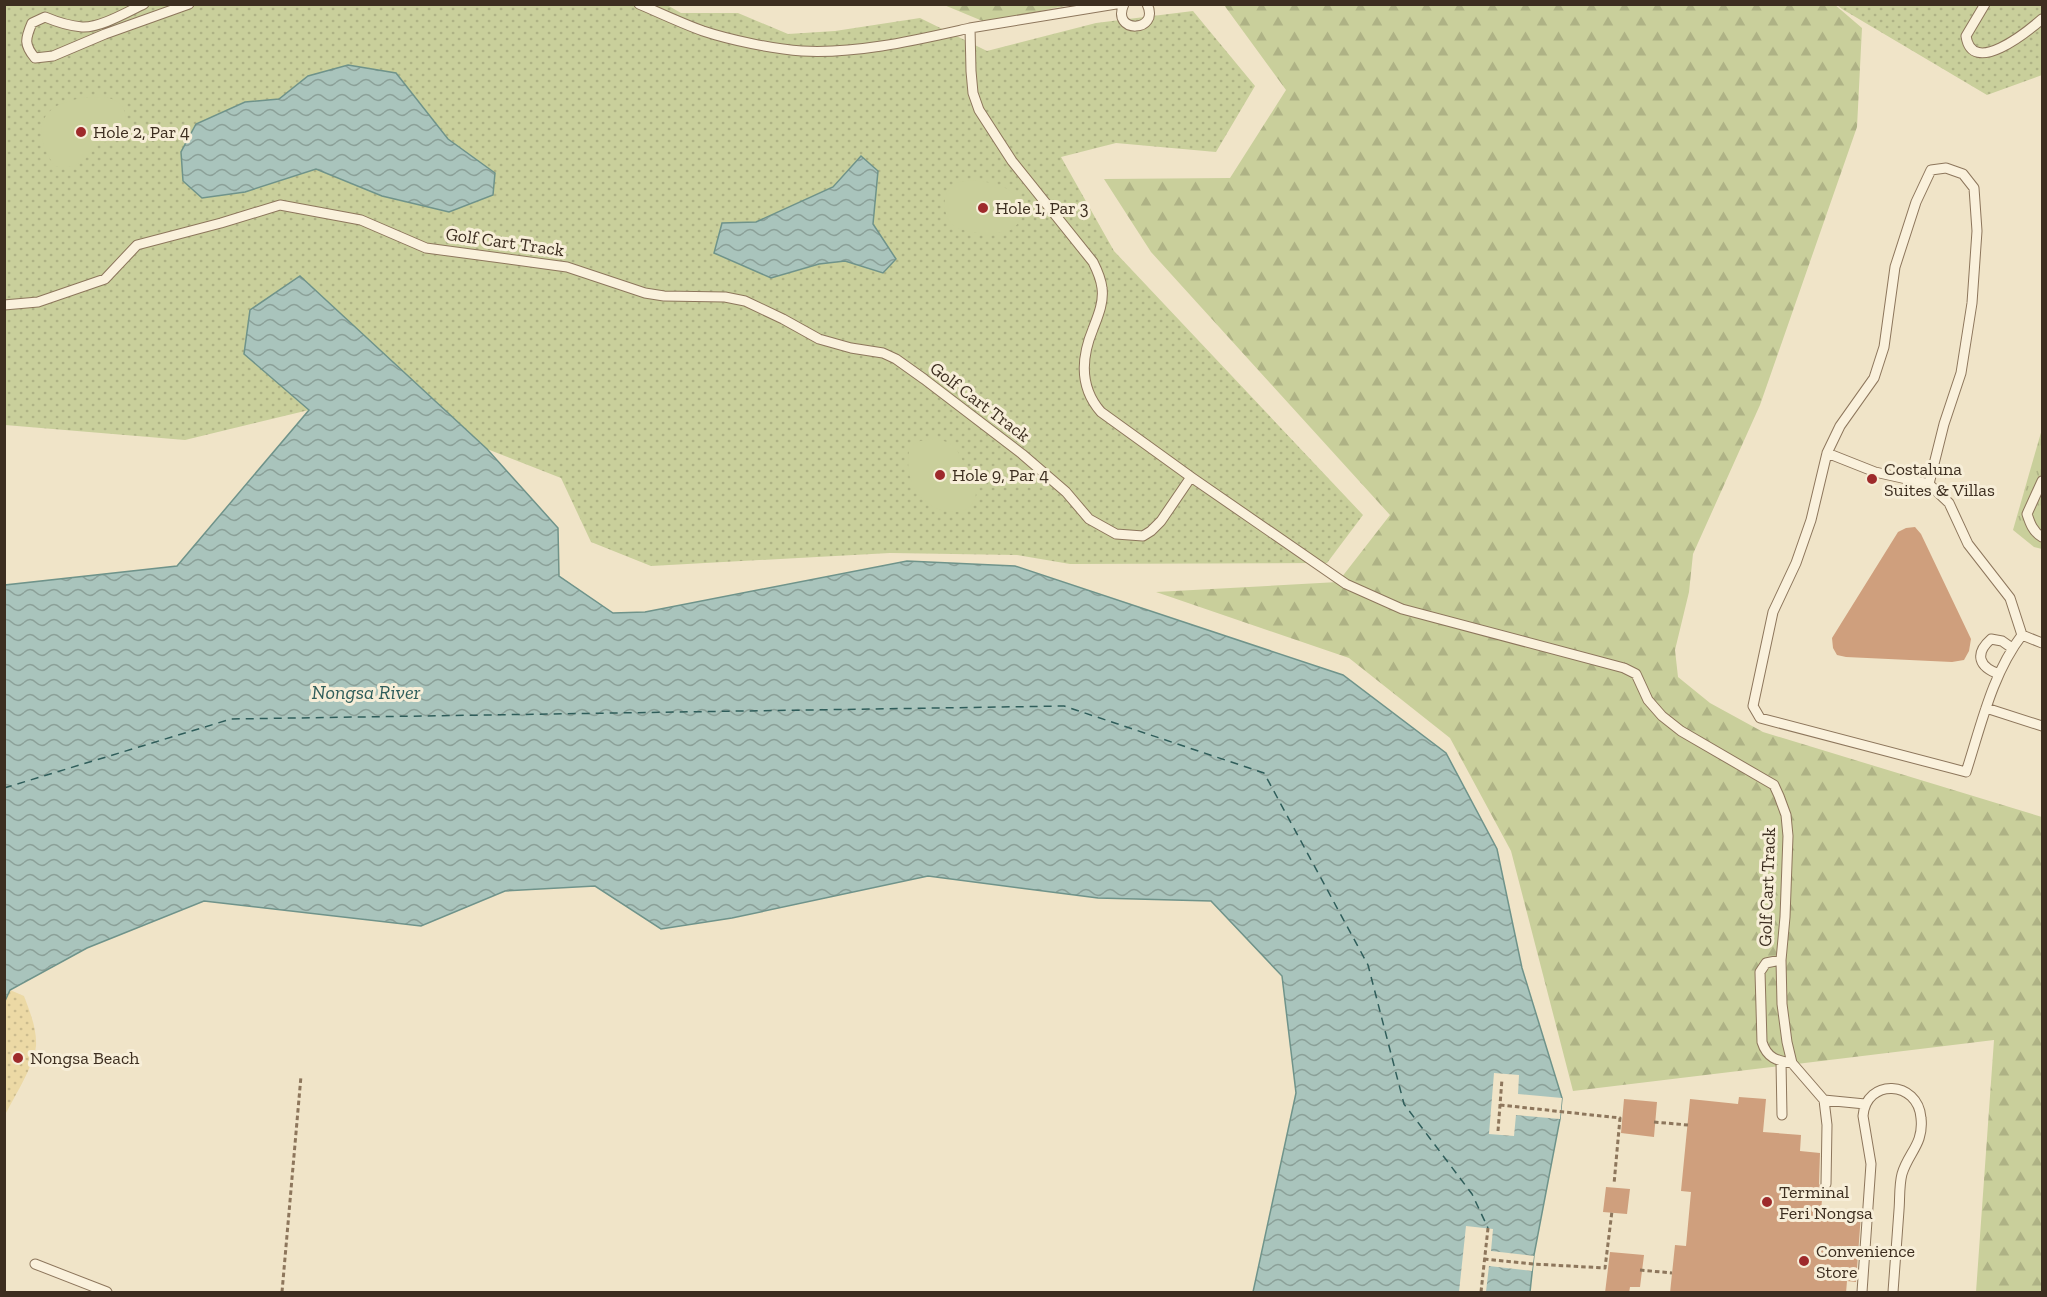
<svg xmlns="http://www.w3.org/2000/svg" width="2047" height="1297" viewBox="0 0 2047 1297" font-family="'Zilla Slab',serif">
<defs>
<pattern id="grass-dots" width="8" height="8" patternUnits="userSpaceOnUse" patternTransform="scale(1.5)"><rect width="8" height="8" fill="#c9cf9b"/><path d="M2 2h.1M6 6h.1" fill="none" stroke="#aeb285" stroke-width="1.8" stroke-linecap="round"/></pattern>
<pattern id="forest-firs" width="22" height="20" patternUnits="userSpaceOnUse" patternTransform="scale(1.5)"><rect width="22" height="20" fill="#c9cf9b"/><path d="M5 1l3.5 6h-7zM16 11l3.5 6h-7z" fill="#aeb285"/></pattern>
<pattern id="sand-dots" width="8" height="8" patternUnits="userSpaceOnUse" patternTransform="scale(1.5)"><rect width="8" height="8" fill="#ecd9a5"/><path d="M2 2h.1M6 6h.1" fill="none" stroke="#cbbb8e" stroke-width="1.8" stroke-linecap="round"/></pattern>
<pattern id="park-tufts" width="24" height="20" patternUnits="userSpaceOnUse" patternTransform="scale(1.5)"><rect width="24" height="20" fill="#c9cf9b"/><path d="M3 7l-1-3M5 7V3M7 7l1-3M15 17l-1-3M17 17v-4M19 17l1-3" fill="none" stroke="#aeb285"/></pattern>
<pattern id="water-waves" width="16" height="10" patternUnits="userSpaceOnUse" patternTransform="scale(1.5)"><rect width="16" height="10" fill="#a9c4bc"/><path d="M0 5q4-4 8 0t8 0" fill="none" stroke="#8ba098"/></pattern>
</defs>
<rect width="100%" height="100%" fill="#f0e4c8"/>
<path fill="url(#grass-dots)" d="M4,5H667L681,13H738L788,34L835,31L920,18L987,51L1096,23L1193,11L1255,86L1216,152L1116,143L1061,157L1114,251L1363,515L1327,563L1070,564L1017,555L890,553L651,566L591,542L561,478L487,449L300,276L309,410L185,440L5,425Z
M1837,5H2042V75L1987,95L1842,9Z"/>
<path fill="url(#forest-firs)" d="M1834,4L1862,28L1857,127L1760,405L1693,554L1689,592L1675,650L1678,677L1710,703L1763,732L2042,817V1292H1976L1994,1040L1573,1091L1511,851L1450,738L1349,658L1156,592L1338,582L1390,515L1151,252L1104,179L1230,178L1286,90L1224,5Z
M944,5H1070L985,22Z"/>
<path fill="url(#sand-dots)" d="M10,990L24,996C30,1012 37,1029 36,1046C34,1066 14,1097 5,1115L4,1001Z"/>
<path fill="url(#park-tufts)" d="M2042,429V549L2034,547L2013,530Z"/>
<path fill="#c9cf9b" d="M80,98C88,98 101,96 109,98C138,106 125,144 101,142C85,158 80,171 55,166C44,152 34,127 49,112C56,104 70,101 80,98Z
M973,180C999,184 1018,186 1023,216C1019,222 1016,227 1010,230C998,236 959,234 951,223C942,212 942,192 954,184C960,181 967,181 973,180Z
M934,439C955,442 956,448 966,467C970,474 976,484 976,492C975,531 895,512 910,446L920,441Z"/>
<path fill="url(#water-waves)" stroke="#6f938a" stroke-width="1.5" d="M348,65L396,73L448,139L495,173L493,195L449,212L382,196L316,169L245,192L202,198L183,181L181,152L196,124L245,102L279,99L308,76Z
M861,156L878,171L873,224L896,259L883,273L845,261L819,264L771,278L714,253L722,223L756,222L833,187Z
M300,276L487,449L558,528L559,576L613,613L645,612L907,561L1015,566L1343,675L1446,753L1497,849L1522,968L1562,1098L1560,1119L1534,1255L1530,1292H1253L1296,1093L1282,976L1211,901L1098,898L928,876L732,918L661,929L595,886L505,891L421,926L204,901L87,948L10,990L5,1001V585L177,566L309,410L244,354L250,310Z"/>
<path fill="#f0e4c8" d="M1494,1073L1519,1075L1518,1094L1562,1098L1560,1119L1516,1115L1514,1136L1489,1134Z
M1466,1226L1493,1229L1491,1251L1534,1256L1532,1271L1489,1266L1486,1292H1459Z"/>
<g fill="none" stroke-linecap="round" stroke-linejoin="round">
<path stroke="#2f5d5a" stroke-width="1.5" stroke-dasharray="8 6" stroke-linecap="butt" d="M4,788L231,719L1064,706L1264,773L1368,965L1404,1104L1472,1194L1488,1228"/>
</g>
<path fill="#cf9f7d" d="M1915,527L1921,534L1971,639L1969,651L1964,660L1952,662L1846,657L1837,655L1833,648L1832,638L1898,532L1906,528Z
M1739,1097L1766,1099L1763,1132L1801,1135L1800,1151L1820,1153L1819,1184L1823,1190L1821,1210L1861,1214L1856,1282L1847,1281L1846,1293H1670L1675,1245L1686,1246L1691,1192L1681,1191L1690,1099L1738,1104Z
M1624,1099L1657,1102L1654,1137L1621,1133Z
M1606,1187L1630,1189L1627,1214L1603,1212Z
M1610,1252L1644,1255L1640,1287H1630L1629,1293H1605Z"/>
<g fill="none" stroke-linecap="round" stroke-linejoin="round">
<g stroke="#8d765c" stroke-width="11">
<path id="lane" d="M144,4C127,12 100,28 82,27C69,26 57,22 45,17L32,23C25,39 24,45 35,58L53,56L105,34L189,4
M1124,4C1110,34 1161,33 1147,4
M1985,4L1966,36C1972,77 2027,32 2042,19
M970,28L1116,4
M4,305L38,302L105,279L137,245L221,223L280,205L361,220L426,248L567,267L645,293L664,296L725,297L745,301L783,319L819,339L851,348L883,353L896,359L924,379L1022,454L1066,492L1089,519L1116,534L1143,536L1151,531L1161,521L1191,477L1101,412C1079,387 1081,358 1093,329C1098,316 1104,302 1102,288C1101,279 1097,270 1093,262L1012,161L979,110L973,93L971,71L970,28C916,40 858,54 802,51C773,49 730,40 703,31C681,23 660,13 639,4
M1827,453L1875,472L1929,484
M1191,477L1346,584L1402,609L1624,668L1636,674L1648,700L1662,716L1681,731L1774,785L1779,796L1786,815L1788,836L1785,917L1781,960L1782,1004L1787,1042L1792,1063L1824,1100L1865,1104
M2042,481L2027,514C2030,523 2033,532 2042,537
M2022,635C1992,674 1981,726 1966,772L1760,718L1753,706L1773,612L1796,563L1811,520L1827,453L1840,426L1874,378L1884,347L1895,267L1916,202L1931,170L1946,168L1963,174L1974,188L1977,231L1972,303L1961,373L1944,424L1929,484L1949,503L1968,544L2010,598L2022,635L2042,643
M1999,674C1979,667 1974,654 1991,639L2002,641L2012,648
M1986,708L2042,726
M1781,960L1766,963L1760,972L1762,1042C1767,1058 1777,1061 1792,1063
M1781,1062L1782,1115
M1824,1100L1827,1125L1826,1184
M35,1264L107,1292
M1862,1292L1871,1164L1863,1116C1866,1078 1918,1080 1921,1118C1924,1144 1908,1153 1902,1174C1899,1185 1900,1199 1899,1210C1897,1238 1895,1265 1893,1292"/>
</g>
<path stroke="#8d765c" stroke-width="3" stroke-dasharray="4.5 3" stroke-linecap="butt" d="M1500,1105L1620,1118L1614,1184
M1654,1122L1688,1125
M1498,1131L1502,1079
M1484,1259L1533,1264L1605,1268L1612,1211
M1640,1270L1672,1273
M282,1292L301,1076
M1481,1292L1488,1228"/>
<use href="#lane" stroke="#faf1dc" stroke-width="9"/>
</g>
<g fill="#9e2a2b" stroke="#f7eed8" stroke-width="2">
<circle cx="81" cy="132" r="6"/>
<circle cx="983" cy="208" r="6"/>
<circle cx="940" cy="475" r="6"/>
<circle cx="1872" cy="479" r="6"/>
<circle cx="18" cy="1058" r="6"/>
<circle cx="1767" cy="1202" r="6"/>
<circle cx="1804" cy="1261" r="6"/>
</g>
<g text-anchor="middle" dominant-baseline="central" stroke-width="6" stroke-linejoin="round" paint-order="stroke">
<g font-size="18" fill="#3d2e20" stroke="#f7eed8" text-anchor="start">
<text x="93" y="132">Hole 2, Par 4</text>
<text x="995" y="208">Hole 1, Par 3</text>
<text x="1884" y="469">Costaluna<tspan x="1884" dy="21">Suites &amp; Villas</tspan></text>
<text x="952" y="475">Hole 9, Par 4</text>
<text x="30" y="1058">Nongsa Beach</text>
<text x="1779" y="1192">Terminal<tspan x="1779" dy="21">Feri Nongsa</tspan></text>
<text x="1816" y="1251">Convenience<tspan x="1816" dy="21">Store</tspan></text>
</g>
<g font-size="18" fill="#3d2e20" stroke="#f7eed8">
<text transform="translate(505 242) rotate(8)">Golf Cart Track</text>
<text transform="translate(980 402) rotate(37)">Golf Cart Track</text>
<text transform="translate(1767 887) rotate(-88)">Golf Cart Track</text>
</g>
<g font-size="20" font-style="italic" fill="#2f5d5a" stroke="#f7eed8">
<text x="366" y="692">Nongsa River</text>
</g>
</g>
<rect width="2047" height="1297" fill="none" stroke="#3d2e20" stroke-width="12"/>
</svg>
